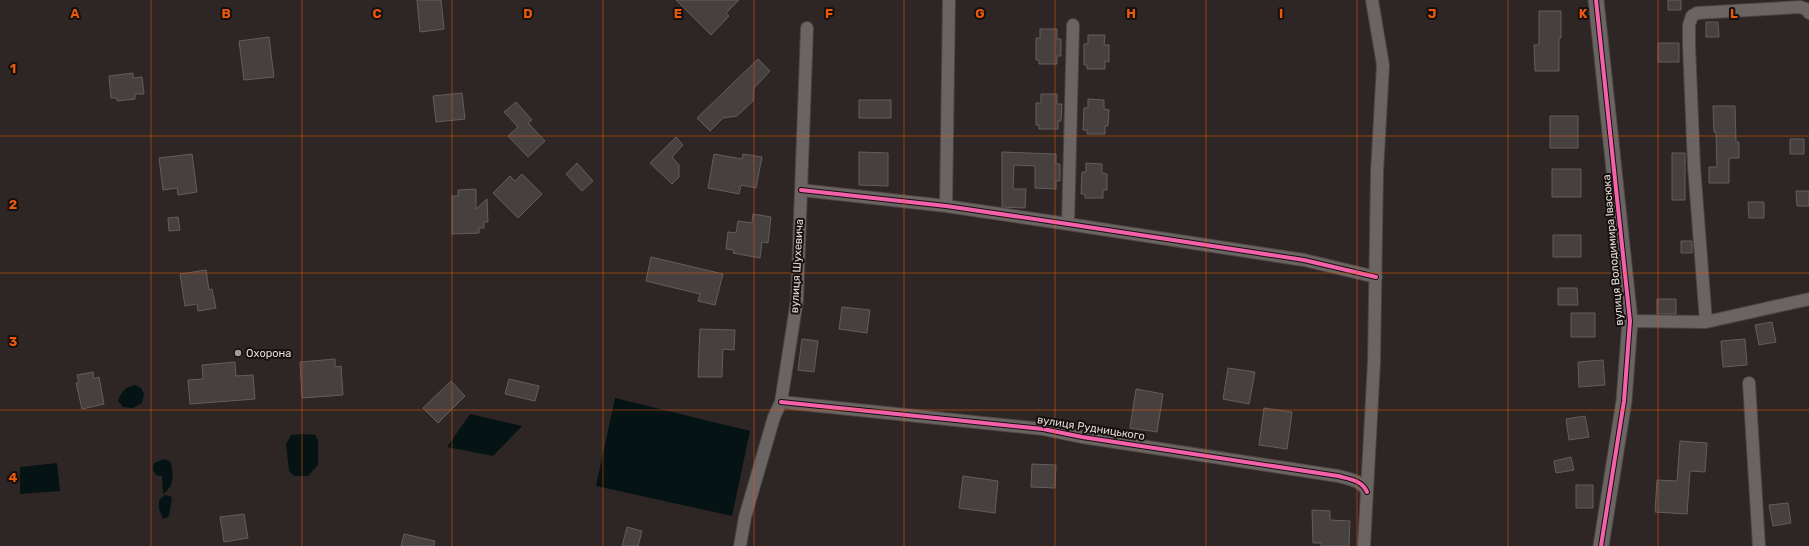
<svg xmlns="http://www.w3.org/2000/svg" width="1809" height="546" viewBox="0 0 1809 546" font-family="Rubik,sans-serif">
<rect width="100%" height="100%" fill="#2e2624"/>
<path fill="#051314" d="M135,385L141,388L144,394L142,403L133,408L123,407L118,401C121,392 125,387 135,385Z
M615,398L750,431L732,516L596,486Z
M470,414L522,426L493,456L447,447Z
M301,434L315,435L318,440V465L308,476H294L289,471L286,444L291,435Z
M164,459L171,462C173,475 175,486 163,494L162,476L156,475L153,470L154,463Z
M57,463L60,491L20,494V467Z
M165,495L172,497L169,516L163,519L159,509V500Z"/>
<path fill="#46403e" stroke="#635d5b" d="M417,0H441L444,29L420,32Z
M676,0H739L726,13L729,16L711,35Z
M1668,0H1681V10H1668Z
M1539,11H1561V38H1559V71H1535L1534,45H1539Z
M1706,22H1718L1719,37H1706Z
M1040,29H1057V39H1061V56H1057V64H1039V60H1036V38H1040Z
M1088,35H1105L1104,45H1109V62L1105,61V69H1087V65H1084V44H1088Z
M269,37L274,77L244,80L239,41Z
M1658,43H1679V62H1658Z
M758,59L770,71L754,88L753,101L737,116L723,118L710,131L697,118Z
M133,73V78L142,77L144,94H135V99L117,101V98H111L109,76Z
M462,93L465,119L436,122L433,96Z
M1041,94H1057V104H1062L1061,121H1058V129H1039V125H1036V103H1041Z
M1088,99L1104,100V109L1109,110L1108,126H1105V134H1087V130H1083L1084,108H1088Z
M859,100H891V118H859Z
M516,102L532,120L528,123L545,141L528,157L508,136L518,127L504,112Z
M1713,106H1735L1736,142H1739V158H1729V183H1709V167H1717L1716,132H1714Z
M1550,116H1578V148H1550Z
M676,137L683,145L672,157L679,165V177L672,184L650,163Z
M1790,139H1804V154H1790Z
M859,152L888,153V186L859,185Z
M1002,152L1056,154V164H1060V181H1056V189L1035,188V166L1014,165L1013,189H1026L1025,208L1002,207Z
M1672,153H1685V200H1672Z
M192,154L197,192L178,195L177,188L163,190L159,158Z
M714,154L742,159L743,154L762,157L756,188L741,185L739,194L708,188Z
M577,163L593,181L582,191L566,174Z
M1086,163L1102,164V173L1107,174V190H1103V198H1085V194H1081L1082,172H1086Z
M1552,169H1581V197H1552Z
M522,174L542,194L518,218L493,193L510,176L515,181Z
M476,189V209L487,199L488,222H484V228H479V233L452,234V196H458V190Z
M1796,191H1809V206H1797Z
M1748,202H1764V218H1749Z
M753,214L771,217L768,243L762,242L760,258L733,253L734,250L726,249L728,232L736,233L738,221L752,223Z
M178,217L180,230L169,231L168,218Z
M1553,235H1581V257H1553Z
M1681,241H1692V253H1681Z
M651,257L723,274L715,305L698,301L700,294L646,281Z
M206,270L209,290L212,289L216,308L198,311L197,304L185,306L180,274Z
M1558,288H1577L1578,305H1558Z
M1657,299H1676V314H1657Z
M842,307L870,310L867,333L839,329Z
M1571,313H1595V337H1571Z
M1772,322L1776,342L1759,345L1755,325Z
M700,329L735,330L734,350L723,349L722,377H698Z
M802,339L818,341L814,372L798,370Z
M1745,339L1747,365L1723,367L1721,341Z
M335,359V367L341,366L343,395L302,398L300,362Z
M1603,360L1605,385L1579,387L1578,362Z
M235,362L236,376L253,375L255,399L190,404L188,380L203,379L202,365Z
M1228,368L1255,372L1249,404L1223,399Z
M93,372L94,379L99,377L104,404L82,409L76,383L79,382L77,375Z
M509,379L539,386L535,401L505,394Z
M451,381L465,396L438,423L423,408Z
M1136,389L1163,394L1157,432L1130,428Z
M1264,408L1292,412L1287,449L1259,445Z
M1585,416L1589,437L1569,440L1566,419Z
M1680,441L1707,443L1705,472L1690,471L1687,514L1655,512L1657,480L1677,481Z
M1571,457L1574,470L1556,473L1554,461Z
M1032,464L1056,465L1055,488L1031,487Z
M963,476L998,481L995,513L959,508Z
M1576,485H1593V508H1576Z
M1788,503L1791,523L1773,526L1769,505Z
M1312,510L1330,511V520L1350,521L1349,546H1321V543H1313Z
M244,514L248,538L224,542L220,517Z
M627,527L642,531L638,546H622Z
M404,534L435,541L434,546H401Z"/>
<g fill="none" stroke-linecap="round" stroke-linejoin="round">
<g stroke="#4b4442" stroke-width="14">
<path id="minor" d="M801,190L946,206L1068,224L1304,260L1376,277
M946,206L949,0
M1068,224L1073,25
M1630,321L1706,322L1809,299
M1706,322L1694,166L1689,45V25L1692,16L1697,13L1800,7L1806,9L1809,13
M1749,383L1759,546
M781,402L1043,429L1082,437L1338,476C1349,479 1362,480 1367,492
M740,546L745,517L774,417L781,402L797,300L807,28
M1364,546L1374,362L1377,172L1383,65L1372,0"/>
</g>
<g stroke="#4b4442" stroke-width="17">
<path id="tertiary" d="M1596,0L1630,321L1624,401L1601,546"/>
</g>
<use href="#minor" stroke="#6a6463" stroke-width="12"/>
<use href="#tertiary" stroke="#6a6463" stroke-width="15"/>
<g stroke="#150f0d" stroke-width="6">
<path id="cycleway" d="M1596,0L1630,321L1624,401L1601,546
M801,190L946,206L1068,224L1304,260L1376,277
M781,402L1043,429L1082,437L1338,476C1349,479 1362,480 1367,492"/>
</g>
<use href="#cycleway" stroke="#f560ab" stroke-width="4"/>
</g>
<path fill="none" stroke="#e8590c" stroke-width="1" stroke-opacity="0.55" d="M151,0V546M302,0V546M452,0V546M603,0V546M754,0V546M904,0V546M1055,0V546M1206,0V546M1357,0V546M1508,0V546M1658,0V546M0,136H1809M0,273H1809M0,410H1809"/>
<circle fill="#a49b98" stroke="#150f0d" stroke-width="1.5" cx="238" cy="353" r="4"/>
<g text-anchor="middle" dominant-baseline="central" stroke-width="4" stroke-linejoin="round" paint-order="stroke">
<g font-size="11" fill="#e3dad7" stroke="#150f0d">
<text transform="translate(1613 250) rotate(-95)">вулиця Володимира Івасюка</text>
<text transform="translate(797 266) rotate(-87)">вулиця Шухевича</text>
<text transform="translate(1091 428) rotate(9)">вулиця Рудницького</text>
</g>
<g font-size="11" fill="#e3dad7" stroke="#150f0d" text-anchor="start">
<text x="246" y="353">Охорона</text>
</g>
</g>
<g font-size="13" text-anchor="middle" font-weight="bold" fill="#e8590c" stroke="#150f0d" stroke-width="4" stroke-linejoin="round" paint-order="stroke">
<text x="75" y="18">A</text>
<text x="226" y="18">B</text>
<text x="377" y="18">C</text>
<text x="528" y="18">D</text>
<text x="678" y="18">E</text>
<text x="829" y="18">F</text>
<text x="980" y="18">G</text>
<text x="1131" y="18">H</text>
<text x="1281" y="18">I</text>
<text x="1432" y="18">J</text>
<text x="1583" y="18">K</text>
<text x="1734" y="18">L</text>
<text x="13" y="73">1</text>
<text x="13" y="209">2</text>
<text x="13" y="346">3</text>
<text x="13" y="482">4</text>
</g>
</svg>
